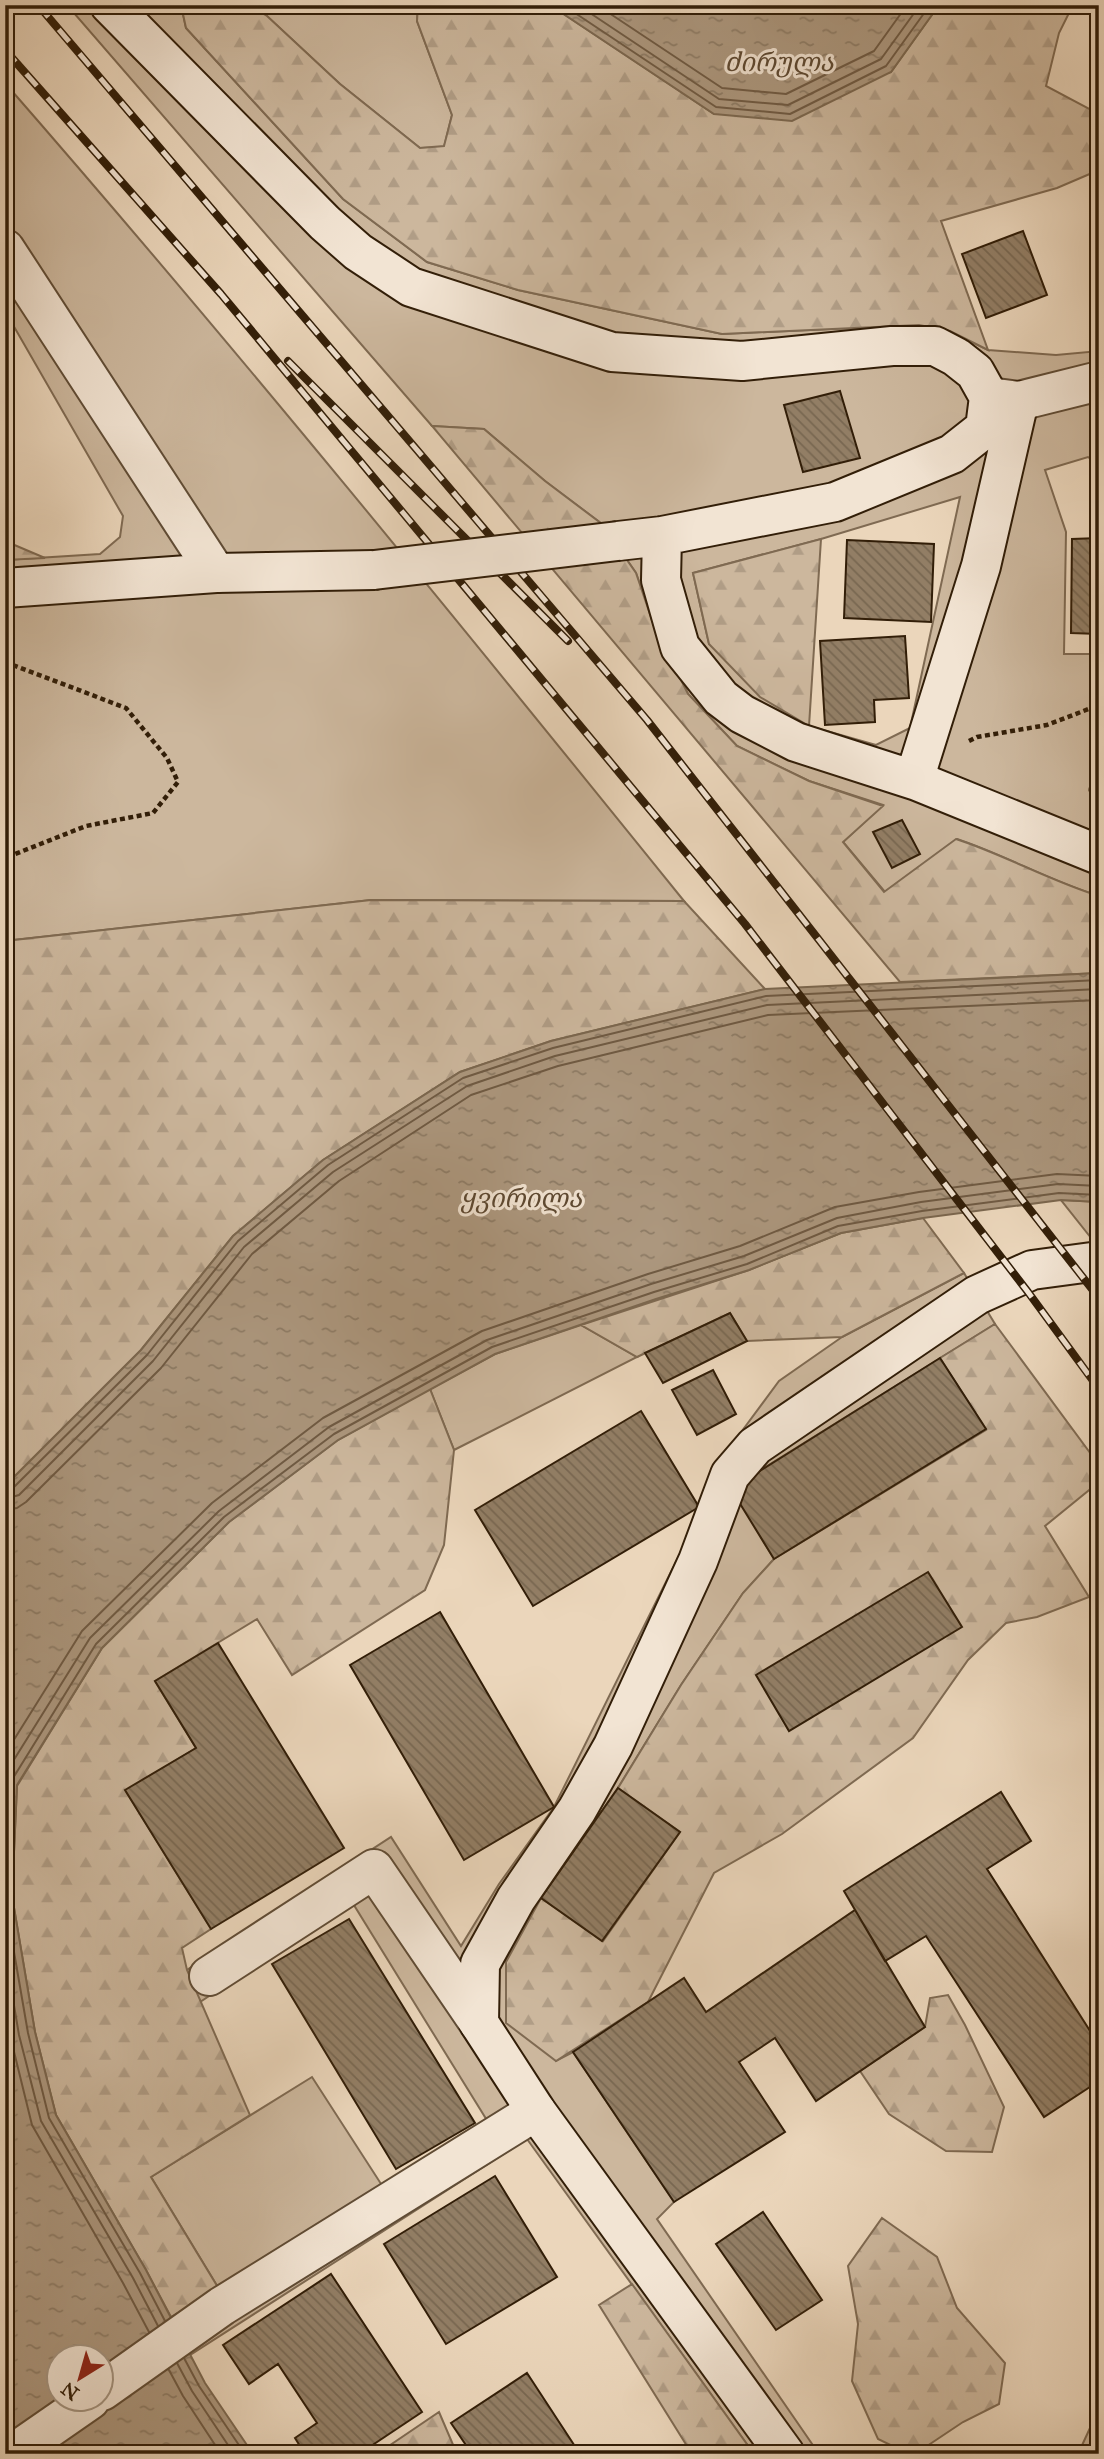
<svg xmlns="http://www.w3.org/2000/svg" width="1104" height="2459" viewBox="0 0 1104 2459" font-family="'IM FELL Great Primer','Noto Serif Georgian',serif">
<defs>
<pattern id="forest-firs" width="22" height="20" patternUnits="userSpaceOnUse" patternTransform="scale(1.75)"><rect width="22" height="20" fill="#ccb79d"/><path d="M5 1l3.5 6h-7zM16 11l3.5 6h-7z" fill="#b09d86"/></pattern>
<pattern id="water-ripples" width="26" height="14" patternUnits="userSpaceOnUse" patternTransform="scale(1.75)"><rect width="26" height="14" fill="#ac977e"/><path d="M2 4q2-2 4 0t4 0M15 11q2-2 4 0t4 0" fill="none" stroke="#8d7b65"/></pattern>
<pattern id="building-back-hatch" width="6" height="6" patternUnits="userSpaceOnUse" patternTransform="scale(1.75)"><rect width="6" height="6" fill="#927e65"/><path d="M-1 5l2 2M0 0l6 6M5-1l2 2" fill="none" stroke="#786751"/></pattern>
</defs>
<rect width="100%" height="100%" fill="#ebd6bb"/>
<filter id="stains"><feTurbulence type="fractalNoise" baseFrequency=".00286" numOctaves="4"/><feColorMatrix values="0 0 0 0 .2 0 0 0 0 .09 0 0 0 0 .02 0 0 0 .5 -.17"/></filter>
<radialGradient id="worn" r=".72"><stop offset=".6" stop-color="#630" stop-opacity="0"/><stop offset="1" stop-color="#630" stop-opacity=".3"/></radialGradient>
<path fill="#ccb79d" stroke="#7f6a52" stroke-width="2" fill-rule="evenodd" d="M67,5H181L186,28L343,199L427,262L518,290L722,334L919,325L950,331L988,350L1056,355L1099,351V465L1088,457L1045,470L1066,532L1064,654H1099V761L1089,790L1099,804V896C1050,881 1005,855 957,839L885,892L843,842L883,805L809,781L737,746L688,694L654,626L636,573L602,524L545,481L484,429L432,426ZM960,497L910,728L876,745L809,726L709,644L693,573L821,539Z
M249,5H418L417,21L452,115L444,147L420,148L340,84L267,16Z
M5,83C238,350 461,625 684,901L371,900L5,941V560L100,554L120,537L123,516L5,311Z
M1061,1200L1099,1202V1248Z
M964,1273L995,1324L732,1488L774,1559L743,1593L681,1685L618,1788L541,1898L506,1962L556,2061L573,2052L674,2202L657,2219L819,2454H754L527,2139L190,2355L171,2317L219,2289L151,2177L312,2077L383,2187L488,2122L352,1902L200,2002L187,1970L391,1837L461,1946L499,1884L554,1807L739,1435L779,1381L842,1337Z
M581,1325L637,1357L454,1450L430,1389L495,1354Z"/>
<path fill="url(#forest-firs)" stroke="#7f6a52" stroke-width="2" d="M181,5H249L267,16L340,84L420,148L444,146L452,115L417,21L418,5H550L714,114L891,72L939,5H1073L1059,33L1046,86L1099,114V170L1057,188L941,221L988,350L950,331L919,325L722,334L518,290L427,262L343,199L186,28Z
M432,426L484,429L545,481L602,524L636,573L654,626L688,694L737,746L809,781L883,806L843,842L884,892L956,839C1005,855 1050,881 1099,896V973L900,982Z
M821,539L809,726L760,697L709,644L693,573Z
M5,541L45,558L5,560Z
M1099,761V804L1089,790Z
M371,900L684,901L765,989L551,1041L460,1072L323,1160L233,1236L141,1350L5,1486V941Z
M923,1218L964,1273L842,1337L747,1341L730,1313L637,1357L581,1325L749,1270L841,1233Z
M995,1324L1099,1465V1482L1045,1526L1089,1597L1037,1617L1006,1623L968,1660L913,1738L782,1834L714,1873L648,2002L556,2061L506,2023V1962L541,1898L603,1941L680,1832L618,1788L681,1685L743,1593L774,1559L986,1430L940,1358Z
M430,1389L454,1450L444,1545L425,1590L292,1675L257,1619L155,1681L196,1748L126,1791L211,1929L182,1948L187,1970L250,2115L151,2177L219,2289L171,2317L146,2270L56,2115L35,2032L12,1896L17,1786L102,1648L229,1522L338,1440Z
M948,1995L965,2025L1004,2107L992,2152L946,2151L889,2114L860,2071L925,2027L930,1998Z
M882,2218L937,2257L957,2308L1005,2363L999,2404L963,2422L915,2454H909L878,2439L852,2381L858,2324L848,2266Z
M632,2284L754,2454H692L599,2305Z
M439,2412L457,2454H377Z
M1099,2422V2454H1078L1090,2428Z"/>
<path fill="url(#water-ripples)" stroke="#7b674f" stroke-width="2" fill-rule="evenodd" d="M550,5H939L891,72L792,121L714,114Z
M1099,973V1202L1061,1200L923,1218L841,1233L749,1270L656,1299L495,1354L338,1440L229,1522L102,1648L17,1785L12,1896L35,2032L56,2115L146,2270L205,2383L253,2454H5V1486L141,1350L233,1236L323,1160L460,1072L551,1041L765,989ZM60,2358H102V2400H60Z"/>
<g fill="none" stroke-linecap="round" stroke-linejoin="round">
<path stroke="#6f5a43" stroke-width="2" d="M563,5L716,107L790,114L886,66L930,5
M578,5L719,99L788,105L881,59L920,5
M597,5L722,88L786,94L874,51L907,5
M5,1490L13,1488L147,1355L238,1241L328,1165L463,1078L553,1048L766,996L1099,980
M5,1499L19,1495L153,1361L244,1247L333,1172L467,1086L555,1056L767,1005L1099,989
M5,1510L17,1508L26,1502L161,1368L252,1254L339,1181L471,1095L558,1066L768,1015L1099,1000
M5,1754L82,1631L212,1503L323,1418L482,1331L648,1274L740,1246L835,1207L919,1192L1057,1174L1099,1176
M5,1774L90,1638L219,1511L329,1427L487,1340L651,1284L744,1256L837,1218L921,1202L1058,1184L1099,1186
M5,1886L10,1783L96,1644L224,1517L334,1434L492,1347L654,1292L747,1264L838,1226L922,1211L1059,1193L1099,1195
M5,1900L28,2033L49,2118L140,2273L165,2321
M5,1952L19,2035L41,2121L133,2278L158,2326
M5,2015L32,2125L123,2283L149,2332
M184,2358L199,2386L245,2454
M177,2363L192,2391L234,2454
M169,2370L183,2396L221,2454"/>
</g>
<path fill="url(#building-back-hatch)" stroke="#321e08" stroke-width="2" d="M1023,231L1047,295L986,318L962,254Z
M1099,232V261L1091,235Z
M840,391L860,458L803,472L784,405Z
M1099,538V634L1071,633L1072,539Z
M847,540L934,544L931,622L844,618Z
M905,636L909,698L874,700L875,722L825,725L820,641Z
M902,820L920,854L892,868L873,832Z
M730,1313L747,1341L663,1383L645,1353Z
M940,1358L986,1429L774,1559L731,1489Z
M713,1370L736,1414L697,1435L672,1390Z
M641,1411L699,1507L533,1606L475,1510Z
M928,1572L962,1627L789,1731L756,1675Z
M440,1612L554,1807L464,1860L350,1665Z
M218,1643L344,1848L211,1929L125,1790L196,1748L155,1681Z
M618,1788L680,1832L602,1941L541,1898Z
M1001,1792L1031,1841L987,1869L1099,2045V2081L1044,2117L926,1936L885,1961L844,1891Z
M855,1910L925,2027L816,2101L775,2038L739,2062L785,2132L674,2202L573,2052L684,1978L706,2012Z
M349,1919L475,2123L396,2169L272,1964Z
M1099,1928V1950L1092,1930Z
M495,2176L557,2277L446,2344L384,2244Z
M763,2212L822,2300L776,2330L716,2244Z
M331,2274L422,2412L359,2454H305L295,2438L317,2423L278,2364L249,2384L223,2345Z
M527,2373L580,2454H472L451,2423Z"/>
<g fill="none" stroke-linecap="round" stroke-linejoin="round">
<g stroke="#604c35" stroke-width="42">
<path id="street" d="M5,249L216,573
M989,397L1019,401L1099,381
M209,1976L374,1869L479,2023
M102,2391L222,2306L536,2111
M12,2454L90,2400"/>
</g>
<g stroke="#321e08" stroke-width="42">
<path id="secondary" d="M110,5L325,223L358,252L411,287L612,352L742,361L892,346H935L956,357L975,372L989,397L985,428L952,454L835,502L662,536L618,541
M662,536L661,580L680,647L721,698L742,714L796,742L917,781L1099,855
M5,588L216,573L374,570
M917,781L919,764L981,566L1019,401
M785,2454L536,2111L479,2023L480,1964L516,1899L577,1810L613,1746L698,1561L730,1475L755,1446L977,1295L1032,1270L1099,1261"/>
</g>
<path stroke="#321e08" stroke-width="4.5" stroke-dasharray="5 3.5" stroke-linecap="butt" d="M5,662L126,708L167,758L178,782L153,813L86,826L5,858
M969,741L977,737L1047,725L1099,705"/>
<use href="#street" stroke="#f2e4d3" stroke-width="38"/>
<use href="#secondary" stroke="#f2e4d3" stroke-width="38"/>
<g stroke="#321e08" stroke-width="8">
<path id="rail" d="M38,5L647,720L1099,1298
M5,50L221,294L745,924L1028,1292L1099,1389
M288,361L568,641"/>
</g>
<use href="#rail" stroke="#f2e4d3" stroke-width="5" stroke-dasharray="16" stroke-linecap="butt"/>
<g stroke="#321e08" stroke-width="42" stroke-linecap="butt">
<path id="secondary-bridge" d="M374,570L618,541"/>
</g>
<use href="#secondary-bridge" stroke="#f2e4d3" stroke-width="38"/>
</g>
<g text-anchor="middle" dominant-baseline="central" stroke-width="6" stroke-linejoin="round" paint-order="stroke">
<g font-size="26" font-style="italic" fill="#5d4831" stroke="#f2e4d3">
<text x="779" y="62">ძირულა</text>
<text x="521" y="1198">ყვირილა</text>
</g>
</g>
<rect width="1104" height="2459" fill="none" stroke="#ebd6bb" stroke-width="28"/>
<rect x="7" y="7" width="1090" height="2445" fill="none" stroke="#321e08" stroke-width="3.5"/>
<rect x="14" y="14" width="1076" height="2431" fill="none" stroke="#321e08" stroke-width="2"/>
<g transform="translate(80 2378) rotate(217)"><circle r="33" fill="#f2e4d3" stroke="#a59582" stroke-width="2"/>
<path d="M0-5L12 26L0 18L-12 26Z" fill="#8f2418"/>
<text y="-10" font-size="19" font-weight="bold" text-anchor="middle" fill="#321e08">N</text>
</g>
<rect width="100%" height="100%" filter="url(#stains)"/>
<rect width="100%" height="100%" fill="url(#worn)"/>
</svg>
